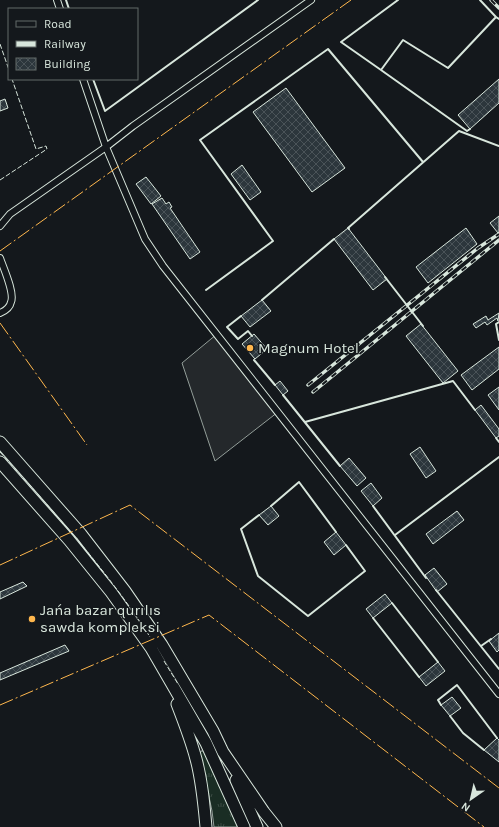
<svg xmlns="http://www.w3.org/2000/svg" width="499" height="827" viewBox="0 0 499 827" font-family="Karla,sans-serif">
<defs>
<pattern id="grass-tufts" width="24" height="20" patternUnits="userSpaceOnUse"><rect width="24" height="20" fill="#1a2d24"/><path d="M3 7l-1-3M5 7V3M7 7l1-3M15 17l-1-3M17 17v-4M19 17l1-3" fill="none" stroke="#3b4b43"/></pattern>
<pattern id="building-cross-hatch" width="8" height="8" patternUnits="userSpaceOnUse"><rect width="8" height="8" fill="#2c363c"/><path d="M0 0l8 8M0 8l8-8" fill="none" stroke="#4a5358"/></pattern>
</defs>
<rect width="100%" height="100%" fill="#14181c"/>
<path fill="url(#grass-tufts)" stroke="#939e99" d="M201,751H205L238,827H214L212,811L200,754Z"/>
<path fill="#24282b" stroke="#939e99" d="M217,334L278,412L215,461L182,363Z"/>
<path fill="url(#building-cross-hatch)" stroke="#d8e6dc" d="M499,79V103L470,129L458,115Z
M286,88L345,168L312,192L253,112Z
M5,99L8,108L0,111V101Z
M242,165L261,192L250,200L231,174Z
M146,177L161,196L151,204L136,184Z
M162,198L166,204L169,202L172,207L170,208L200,252L190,259L152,204Z
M499,216V232L498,233L490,223Z
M348,228L387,279L373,290L334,239Z
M466,228L477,244L428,283L416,267Z
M262,300L271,311L250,327L241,316Z
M499,313L498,321L497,318L487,325L485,322L476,328L473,324L486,316L488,320Z
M421,324L458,371L443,383L406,336Z
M254,334L267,349L255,359L242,344Z
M499,347V369L472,390L461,375Z
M280,381L288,391L283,395L275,385Z
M499,387V410L488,395Z
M481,405L499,429V436L496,438L475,410Z
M420,447L436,471L426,478L410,454Z
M349,458L366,478L357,486L340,466Z
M371,483L382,498L373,506L361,491Z
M271,506L279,516L268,525L259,515Z
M457,511L464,520L433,544L426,534Z
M336,532L346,545L334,555L324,542Z
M434,568L447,584L437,592L425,575Z
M23,582L27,586L0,599V592Z
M385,594L392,603L373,618L366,609Z
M499,633V650L497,652L489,641Z
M65,645L69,651L0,680V673Z
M438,662L445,671L426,686L419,677Z
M452,697L461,708L450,716L441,705Z
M497,738L499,740V762L484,750Z"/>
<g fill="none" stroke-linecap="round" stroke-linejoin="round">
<g stroke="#d8e6dc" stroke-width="8">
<path id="street" d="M57,0L60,9
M83,79L106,147L145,239L163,266L499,694
M0,226L10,214L106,147L133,126L311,0
M0,258C3,267 15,293 11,302C10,307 5,311 0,313"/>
</g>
<g stroke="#d8e6dc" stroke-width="13">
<path id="highway" d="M0,442L81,534L125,591L162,645L213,731L223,752L264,812L276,827
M0,462L69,540L111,592L151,648L206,743L244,827
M177,704C184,722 191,740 196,759C202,781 204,804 206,827
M236,780L257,827"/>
</g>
<use href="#street" stroke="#14181c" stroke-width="6"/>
<use href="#highway" stroke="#14181c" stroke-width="11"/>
<g stroke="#d8e6dc" stroke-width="3.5">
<path id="rail" d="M491,0L499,8
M308,385L478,248L499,234
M313,392L499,240"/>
</g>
<use href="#rail" stroke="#14181c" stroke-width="2" stroke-dasharray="6" stroke-linecap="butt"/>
<path stroke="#d8e6dc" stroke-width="1" stroke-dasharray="5 2" stroke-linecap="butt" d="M0,44L9,70
M0,180L47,149L46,146L36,149L12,79
M0,452C53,511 107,570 150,637
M164,661L178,684"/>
<path stroke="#d8e6dc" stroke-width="2" d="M66,0L69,9
M480,0L496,17
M381,70L341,42L398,0
M93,79L105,111L258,0
M470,129L467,131L381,70L403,40L448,68L496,17L499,19
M349,229L348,228L459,131L499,146
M385,277L423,326
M206,290L273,241L200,140L328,49L423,162
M262,300L334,239
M241,316L227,327L238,339L248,331L252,336
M499,322L496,324L499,340
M254,360L275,385
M283,395L340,466
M305,422L453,381L475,410
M496,438L499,442
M271,506L299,482L336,532
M373,506L426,578
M259,515L241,529L258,576L308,616L365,571L346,545
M395,535L499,457
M436,590L499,669
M392,603L438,662
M373,618L419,677
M481,646L491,639
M441,705L438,700L457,685L497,738
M450,716L463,733L484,750"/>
<path stroke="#ffb74d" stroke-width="1" stroke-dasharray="14 3 2 3" stroke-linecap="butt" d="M0,251L351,0
M0,323L87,445
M0,565L130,505L499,788
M0,705L209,615L484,827"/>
</g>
<g fill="#ffb74d" stroke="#14181c" stroke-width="1.5">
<circle cx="250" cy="348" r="4"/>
<circle cx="32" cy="619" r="4"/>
</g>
<g text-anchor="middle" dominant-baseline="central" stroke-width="3" stroke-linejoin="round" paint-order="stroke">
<g font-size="15" fill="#d8e6dc" stroke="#14181c" text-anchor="start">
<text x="258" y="348">Magnum Hotel</text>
<text x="40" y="610">Jańa bazar qurılıs<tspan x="40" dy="17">sawda kompleksi</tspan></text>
</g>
</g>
<rect x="8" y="8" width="130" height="72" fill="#14181c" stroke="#626a69"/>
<rect x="16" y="21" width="20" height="6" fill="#14181c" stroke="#626a69"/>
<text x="44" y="28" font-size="12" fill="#d8e6dc">Road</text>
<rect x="16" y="41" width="20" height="6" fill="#d8e6dc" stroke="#626a69"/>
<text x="44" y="48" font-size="12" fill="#d8e6dc">Railway</text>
<rect x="16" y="58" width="20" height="12" fill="url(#building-cross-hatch)" stroke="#626a69"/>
<text x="44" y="68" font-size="12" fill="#d8e6dc">Building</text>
<g transform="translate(471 799) rotate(214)" stroke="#14181c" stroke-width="3" paint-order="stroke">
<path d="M0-3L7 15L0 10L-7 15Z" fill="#d8e6dc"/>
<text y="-6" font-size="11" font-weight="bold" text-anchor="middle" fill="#d8e6dc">N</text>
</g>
</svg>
